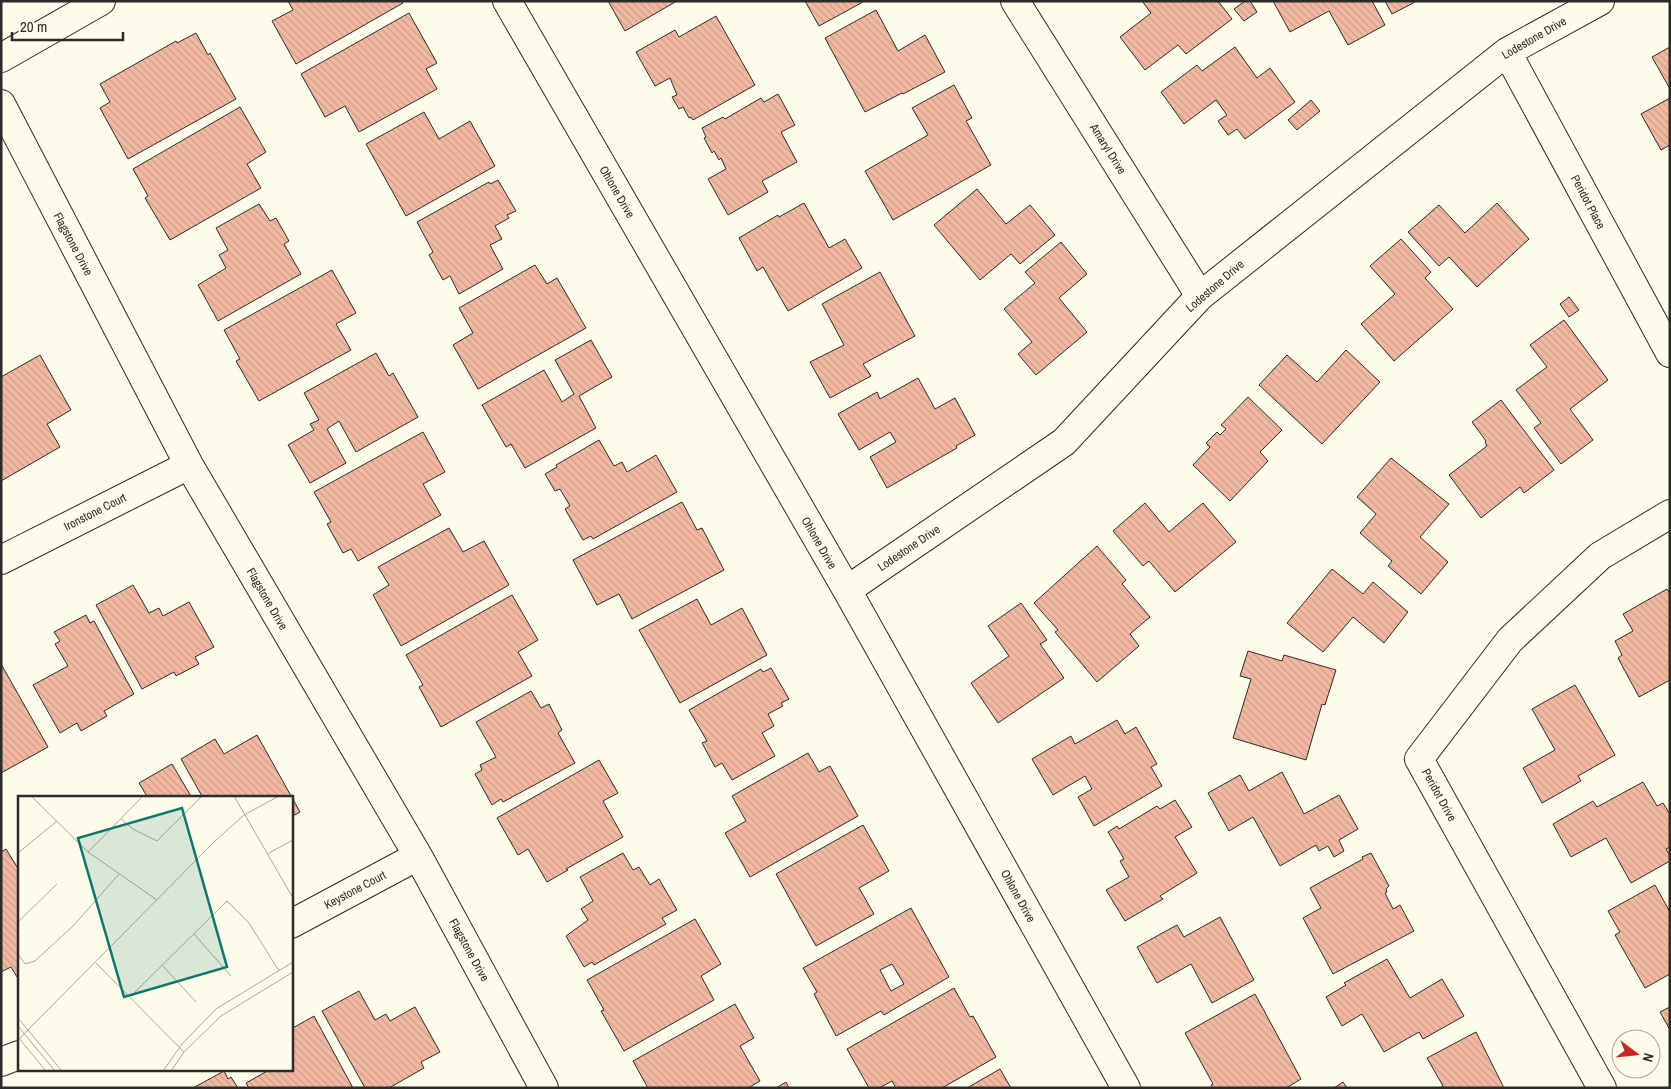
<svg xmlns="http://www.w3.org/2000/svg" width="1671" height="1089" viewBox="0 0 1671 1089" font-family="'Archivo Narrow',sans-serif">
<defs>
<pattern id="building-back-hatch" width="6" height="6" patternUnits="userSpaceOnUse" patternTransform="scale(1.25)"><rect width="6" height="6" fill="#f2b8a0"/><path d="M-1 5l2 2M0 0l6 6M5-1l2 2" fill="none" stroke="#d09e8a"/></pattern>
</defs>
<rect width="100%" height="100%" fill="#fdfbea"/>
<path fill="url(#building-back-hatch)" stroke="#2b2b2b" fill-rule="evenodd" d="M288,1H402L403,3L296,64L272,21L293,10Z
M608,1H677L625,31Z
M805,1H863V2L819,26Z
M1142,1H1218L1232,19L1186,54L1178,45L1145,70L1120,37L1151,13Z
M1245,1H1250L1257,12L1244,21L1234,9Z
M1273,1H1372L1385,25L1348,45L1329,11L1290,32Z
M1385,1H1417L1392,14Z
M876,10L898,51L925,35L945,72L903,94L902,93L865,112L825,38Z
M409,13L437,63L426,69L437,89L359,132L345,106L325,117L301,74Z
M716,16L755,85L693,120L691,117L689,118L683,107L679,109L672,97L677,95L670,78L655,86L636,52L675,30L679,37Z
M196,33L208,55L210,53L236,99L128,159L100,108L110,102L100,84L176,41L177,43Z
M1235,47L1257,78L1270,68L1295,102L1245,139L1237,129L1228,135L1218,121L1227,115L1216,100L1184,124L1161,92L1197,65L1202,71Z
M1670,47V89L1652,57Z
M954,85L972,118L966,121L991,165L893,220L865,171L928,135L912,108Z
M778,94L795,125L781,132L797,162L762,181L768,192L728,215L708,179L726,169L721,158L719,160L714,151L712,153L704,138L706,137L702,128L723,117L725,119L761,98L764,102Z
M1670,98V145L1661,150L1641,114Z
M1311,100L1320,111L1297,130L1288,120Z
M240,107L266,152L247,164L261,188L170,240L145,198L148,196L133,169Z
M424,112L439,139L470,121L495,166L406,216L366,144Z
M498,180L516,211L507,215L509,218L495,226L502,239L490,245L503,269L459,294L450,276L443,280L429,255L433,252L417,222L489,182L490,184Z
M977,189L1006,224L1030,205L1055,235L1020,264L1011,254L980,280L934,225Z
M804,203L829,248L845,239L862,268L788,311L763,267L757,271L739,238L778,215L779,217Z
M1497,203L1529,239L1477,287L1449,257L1439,266L1408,232L1439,205L1465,233Z
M259,204L270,221L276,218L289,241L284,244L301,274L218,321L198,285L226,268L219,255L228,250L216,228Z
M1401,239L1431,272L1425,278L1453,309L1394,361L1361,324L1395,294L1370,266Z
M1061,242L1087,274L1059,298L1087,332L1036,375L1018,354L1032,342L1004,309L1035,283L1025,272Z
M535,265L547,284L557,278L586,328L478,389L453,345L473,333L459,308Z
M332,270L356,313L336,324L351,350L259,401L236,361L240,359L224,330Z
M880,272L915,336L863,364L871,376L830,398L810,362L844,345L822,304Z
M1569,297L1579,310L1569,317L1560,304Z
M1564,320L1608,380L1570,409L1593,440L1561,464L1534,428L1541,423L1516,390L1547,367L1530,345Z
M591,340L612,377L579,396L596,428L525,468L511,444L506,447L482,405L544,370L562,402L574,394L555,360Z
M1346,350L1380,382L1322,444L1259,385L1287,355L1317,382Z
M376,353L389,376L393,373L418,417L356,452L339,421L327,429L346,463L310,483L288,445L314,430L310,424L319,420L304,393Z
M40,355L71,410L47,424L60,447L1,481V377Z
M918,378L935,409L955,398L975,435L956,446L957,448L887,488L870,457L896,442L890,432L859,450L838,414L877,392L880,399Z
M1248,397L1282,430L1260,452L1268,461L1230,501L1193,465L1210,447L1206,443L1217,432L1220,435L1226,429L1221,425Z
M1501,400L1554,470L1524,493L1520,487L1481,518L1449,475L1487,446L1485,442L1486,441L1472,422Z
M423,432L445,472L423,484L441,515L358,561L351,549L343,553L327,524L331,522L314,492Z
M599,440L614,466L622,462L627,472L656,455L677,492L593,539L591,536L583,540L565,509L570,506L560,489L555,491L545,474L557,467L556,465Z
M1391,458L1449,504L1420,537L1448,562L1421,594L1388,566L1392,561L1360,533L1376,514L1357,497Z
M682,502L697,530L702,528L724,570L632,619L619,594L597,605L573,560Z
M1145,503L1169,532L1203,503L1236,542L1175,592L1149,561L1143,566L1113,531Z
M449,528L463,552L484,541L509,585L401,646L373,595L389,585L378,567Z
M1097,546L1126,580L1122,584L1150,617L1130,634L1139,646L1097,682L1055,632L1058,630L1034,603Z
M1332,569L1363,594L1373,582L1408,612L1384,643L1353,617L1323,652L1287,623Z
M133,585L149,613L159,608L163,616L189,602L214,647L195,657L199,664L176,676L174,672L142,689L96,605Z
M1667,589L1670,594V680L1639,697L1618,658L1622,655L1615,641L1633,631L1623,614Z
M512,595L538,640L518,652L532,676L441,727L419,687L423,685L406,655Z
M697,599L711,625L742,608L767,655L680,703L639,630Z
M1021,603L1047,640L1040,644L1064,678L998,723L971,683L1009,656L988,626Z
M86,615L90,623L94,621L134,694L104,711L107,716L81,731L77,723L60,733L33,685L68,666L55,644L60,641L54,632Z
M1248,651L1282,661L1284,655L1336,670L1325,705L1322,704L1306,760L1233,738L1251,679L1240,676Z
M1,664L48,747L1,773Z
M771,668L789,699L781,703L783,706L768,714L774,726L762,733L775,756L732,780L722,763L715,767L702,743L707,741L689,710L761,669L763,672Z
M1575,685L1615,755L1578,776L1581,781L1542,803L1523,768L1555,750L1532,709Z
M531,691L541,708L549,704L562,730L558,733L575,763L503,802L501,799L492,805L475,774L482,770L480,765L496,757L476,722Z
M1117,720L1125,734L1136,727L1157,764L1151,767L1162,786L1094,826L1078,797L1092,789L1085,776L1053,795L1032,759L1071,736L1075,744Z
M257,735L300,812L291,817V798H203L181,759L215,739L224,754Z
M808,753L819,772L830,766L858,816L750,877L725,833L746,821L732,796Z
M599,760L618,793L603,801L623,837L566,869L568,870L547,882L528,849L518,855L497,818Z
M172,764L192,798H148L139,783Z
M1282,772L1304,814L1339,795L1358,829L1339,840L1344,851L1334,857L1328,846L1319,851L1316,845L1280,866L1253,817L1229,831L1208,793L1240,775L1249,791Z
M1643,782L1657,806L1663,803L1670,814V847L1666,849L1670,856V861L1631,883L1606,838L1571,857L1553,824L1593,801L1597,807Z
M1175,800L1192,827L1175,837L1197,873L1160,896L1163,899L1125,921L1106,890L1129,877L1120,861L1124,859L1108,832L1117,826L1119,829L1157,806L1160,809Z
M863,825L889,871L859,888L874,914L816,946L776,874Z
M6,849L19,870V976L17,977L11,967L1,972V852Z
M623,853L633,870L639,867L650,885L659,879L677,910L662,918L666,924L594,965L592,962L584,967L566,936L588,920L581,909L593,901L580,877Z
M1371,853L1389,886L1386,889L1387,892L1385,893L1393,909L1400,905L1414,931L1333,974L1303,918L1321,908L1310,888L1363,859L1362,857Z
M1655,885L1670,912V974L1645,988L1615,935L1620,932L1608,911Z
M911,908L949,977L884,1015L881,1011L836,1036L814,994L817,992L803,968ZM892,964L904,984L891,991L880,970Z
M1220,917L1254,980L1212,1003L1191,964L1157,983L1137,947L1177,925L1184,937Z
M695,919L721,964L701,976L714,1000L624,1051L601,1011L604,1010L587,980Z
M1387,959L1410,998L1442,979L1464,1016L1423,1039L1419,1032L1384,1052L1362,1014L1342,1026L1326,997L1346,985L1344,983Z
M954,988L970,1017L973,1016L996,1057L942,1088H896L892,1081L879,1088H869L847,1049Z
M359,991L375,1020L386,1014L390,1021L415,1007L440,1052L421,1062L424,1068L389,1088H365L322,1011Z
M1255,994L1301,1079L1286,1088H1213L1211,1085L1213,1084L1185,1033Z
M735,1004L754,1038L740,1046L760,1081L748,1088H648L633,1061Z
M1670,1007V1030L1660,1012Z
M314,1016L353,1088H249L246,1083L269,1070H291V1029Z
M1476,1032L1504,1088H1440L1443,1086L1427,1058Z
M1000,1069L1011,1088H967Z
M224,1071L228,1079L231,1077L238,1088H193Z
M786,1082L789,1088H776Z
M1343,1082L1347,1088H1334Z"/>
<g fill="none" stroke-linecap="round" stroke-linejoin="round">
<g stroke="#2b2b2b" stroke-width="30">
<path id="minor" d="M507,1L847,590L1126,1088
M1015,1L1200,296
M1507,52L1670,353
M1,58L101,1
M1,104L189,465L418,856L544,1088
M1,560L189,465
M847,590L1064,442L1200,296L1507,52L1600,1
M291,924L418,856
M1,1062L19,1055
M1602,1088L1419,759L1510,640L1600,556L1670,514"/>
</g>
<use href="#minor" stroke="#fdfbea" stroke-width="28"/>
</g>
<g text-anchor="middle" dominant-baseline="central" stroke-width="4" stroke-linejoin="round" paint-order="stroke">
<g font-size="12" fill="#2b2b2b" stroke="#fdfbea">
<text transform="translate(1534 38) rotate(-30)">Lodestone Drive</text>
<text transform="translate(1108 149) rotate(58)">Amaryl Drive</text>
<text transform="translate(617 192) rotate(60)">Ohlone Drive</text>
<text transform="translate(1588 202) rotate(62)">Peridot Place</text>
<text transform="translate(73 244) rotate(62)">Flagstone Drive</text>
<text transform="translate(1215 286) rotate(-41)">Lodestone Drive</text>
<text transform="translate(95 512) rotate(-27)">Ironstone Court</text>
<text transform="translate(819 543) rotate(60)">Ohlone Drive</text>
<text transform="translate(909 548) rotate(-34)">Lodestone Drive</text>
<text transform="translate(267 599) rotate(60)">Flagstone Drive</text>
<text transform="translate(1439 795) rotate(61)">Peridot Drive</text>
<text transform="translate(355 890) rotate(-28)">Keystone Court</text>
<text transform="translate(1018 896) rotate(61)">Ohlone Drive</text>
<text transform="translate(469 950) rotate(61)">Flagstone Drive</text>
</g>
</g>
<g transform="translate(18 796)">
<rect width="275" height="275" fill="#fdfbea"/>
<path fill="none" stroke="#a9a89e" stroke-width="1" d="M13,0L70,56L139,104M216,0L275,102M103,23L115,33L139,45L184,0M70,56L125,0M0,57L39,25M249,58L275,44M0,126L39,88M176,138L213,180M0,158L7,168L17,165L56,129L101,78M78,167L166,256M145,170L178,206M113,200L209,105L231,127L261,175M0,222L44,275M0,230L37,275M0,241L28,275M1,243L197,45L226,19L261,0M145,275L164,248L198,213L275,166M153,275L166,256L203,220L275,176"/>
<path fill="#0f766e" fill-opacity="0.15" stroke="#0f766e" stroke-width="2.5" d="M164,12L209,171L106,201L60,42Z"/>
<rect width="275" height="275" fill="none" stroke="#2b2b2b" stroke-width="2.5"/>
</g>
<rect width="1671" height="1089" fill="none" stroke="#2b2b2b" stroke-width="5"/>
<g transform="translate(1636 1054) rotate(106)"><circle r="24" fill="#fdfbea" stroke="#a9a89e"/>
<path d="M0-4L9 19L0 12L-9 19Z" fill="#c62828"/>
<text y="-8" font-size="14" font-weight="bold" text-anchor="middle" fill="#2b2b2b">N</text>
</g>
<path d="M12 32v8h111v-8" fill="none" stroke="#2b2b2b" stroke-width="2.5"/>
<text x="20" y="32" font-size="15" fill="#2b2b2b" stroke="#fdfbea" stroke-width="4" paint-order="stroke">20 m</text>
</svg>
